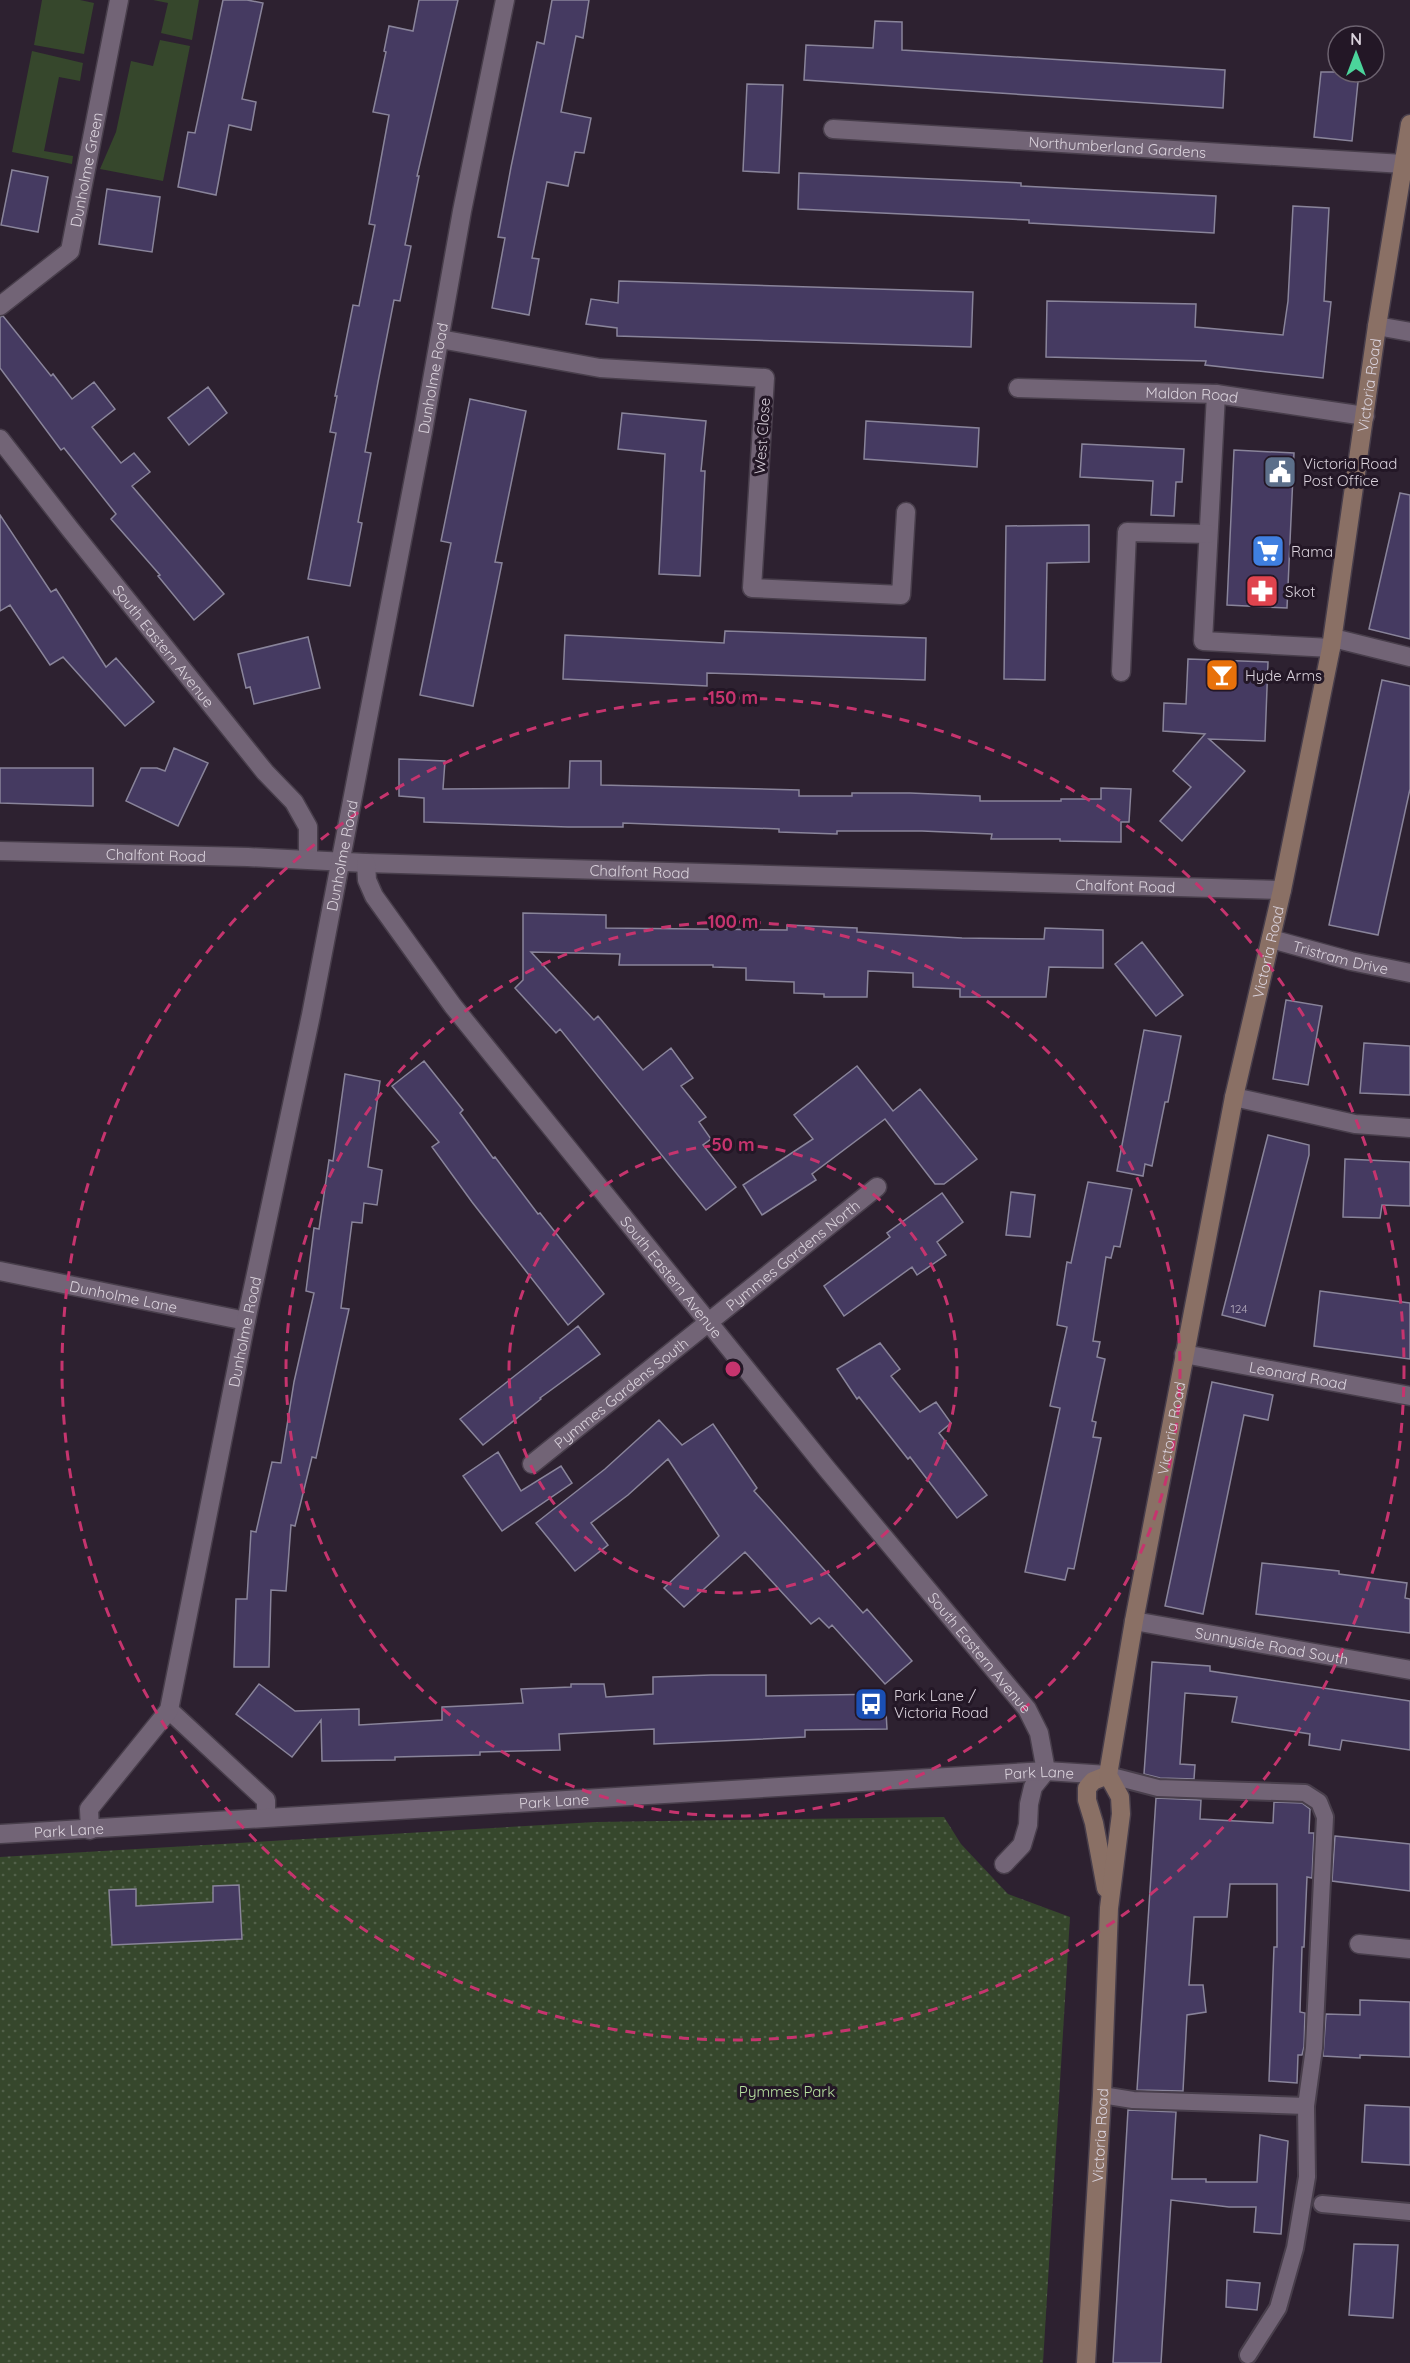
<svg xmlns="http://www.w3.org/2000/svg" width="1410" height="2363" viewBox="0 0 1410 2363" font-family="Quicksand,sans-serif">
<defs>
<pattern id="park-dots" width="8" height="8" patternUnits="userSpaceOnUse" patternTransform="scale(1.5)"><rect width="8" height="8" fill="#36472c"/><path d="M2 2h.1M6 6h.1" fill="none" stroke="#52614a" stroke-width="1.8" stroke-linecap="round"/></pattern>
</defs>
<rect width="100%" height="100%" fill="#2d2130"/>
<path fill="#36472c" d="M42,0H80L94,3L84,54L34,45Z
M153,0H199L192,40L161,33L168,3Z
M160,40L190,46L163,181L100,169L116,132L131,61L153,66Z
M32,51L83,63L80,81L59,77L44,151L73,156L72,164L12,152Z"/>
<path fill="url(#park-dots)" d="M944,1817L961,1844L1008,1894L1070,1917L1043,2363H0V1857L595,1822Z"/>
<path fill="#453a61" stroke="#89849a" stroke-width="1.5" d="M223,0H247L263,3L242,99L256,102L251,130L229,125L216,195L178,187L188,132L195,133Z
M419,0H458L417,176H419L405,245L411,246L400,301L394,300L378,382L365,452L371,453L358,522L362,523L350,586L308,579L336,433L330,432L337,396H335L353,305L359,306L375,225L369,224L389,115L373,112L386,52L384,51L389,26L413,31Z
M552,0H589L583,38L576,36L561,112L591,118L584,153L575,152L568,186L547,182L532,258L539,259L529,315L492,308L505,238L498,237L511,167L537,42L544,44Z
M875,21L902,22V50L1225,70L1223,108L804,80L806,45L873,48Z
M1321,72H1359L1352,141L1314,137Z
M747,84L783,85L779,173L743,171Z
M12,170L48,177L38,232L1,225Z
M799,173L1021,183V186L1216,196L1214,233L1029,223V220L798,209Z
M107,189L160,197L152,252L99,244Z
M1293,206L1329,208L1324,301L1331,302L1323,378L1205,365L1206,361L1046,357L1047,301L1196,304L1195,327L1283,335L1288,301Z
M619,281L973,292L971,347L617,336V328L586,324L591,299L618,303Z
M3,316L51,376L53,374L72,399L94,382L115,409L92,427L121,463L134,453L150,472L132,486L224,594L194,620L158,576L160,575L111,519L116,514L64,448L61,450L0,368V317Z
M208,387L227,413L189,445L168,418Z
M470,399L526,411L495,562L502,563L473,706L420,695L451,543L441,541Z
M622,413L706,421L701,471H705L700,576L659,574L665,454L618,449Z
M866,421L979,428L977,467L864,459Z
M1082,444L1184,449L1182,482H1176L1174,516L1151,515L1153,481L1080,477Z
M1234,450L1294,453L1287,608L1227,605Z
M1400,493L1410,495V639L1369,629Z
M0,515L51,592L56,589L106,667L116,658L154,702L125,726L63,657L50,665L10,605L0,611Z
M1089,525V562L1047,563L1045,680L1004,679L1006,526Z
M725,631L926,638L925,680L707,673V686L563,679L565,635L724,643Z
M308,637L320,688L254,704L250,687L246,688L238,654Z
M1188,659L1268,662L1265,741L1209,739L1245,771L1182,841L1160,821L1191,787L1173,771L1205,734L1163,731L1164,703L1186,704Z
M1382,680L1410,686V789L1378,935L1329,925Z
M174,748L208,763L178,826L126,801L141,768H157L165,771Z
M399,759L445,761L443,789L569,788L570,761H601V785L799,790V796H852V793H910L980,796V801H1061V799H1101V788L1131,789L1129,822H1121V842L1060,841V839H991L992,834L922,831H837V834L779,832V829L623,823V827H568L424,822V798L399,796Z
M0,768H93V806L0,803Z
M523,913L606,915V928L787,930V925L857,928V932L962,938L1044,939L1045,928L1103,930V968L1049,967L1046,997H960V989L913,987V973L868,971L867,997H824V994L794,993V982L746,980V968L713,967V965H619L620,954L531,952L594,1020L598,1016L643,1070L671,1048L693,1078L681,1086L706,1117L699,1122L711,1139L703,1145L736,1187L706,1210L560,1029L556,1033L515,988L523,980Z
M1142,942L1183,995L1156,1016L1115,964Z
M1286,1000L1322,1006L1308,1085L1273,1079Z
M1144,1030L1181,1036L1168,1102H1165L1152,1166L1145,1164L1143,1176L1117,1171Z
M1364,1043L1410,1046V1095L1360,1093Z
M424,1061L463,1110L460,1113L493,1158L495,1157L538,1214L540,1213L604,1294L568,1325L472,1202L432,1147L439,1142L392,1086Z
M857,1066L893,1111L920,1089L977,1159L944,1184H935L885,1119L812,1174L816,1180L762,1215L743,1185L813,1139L794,1115Z
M345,1074L380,1081L368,1167L382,1170L377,1205L364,1203L362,1223L352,1222L341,1308L349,1309L316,1458L312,1457L295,1526L291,1525L286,1591L271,1590L269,1667H234L236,1599H247L251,1531L256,1532L272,1462L281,1463L294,1382L314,1293L306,1291L314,1228L319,1229L329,1160L333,1161Z
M1268,1135L1309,1145V1155L1265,1326L1222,1315Z
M1345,1159L1410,1162V1206L1382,1205L1380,1218L1343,1217Z
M1088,1182L1132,1189L1120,1247L1114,1246L1111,1258L1106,1257L1093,1341L1100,1342L1097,1357L1105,1359L1092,1421L1096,1422L1093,1437L1101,1438L1074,1569L1068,1568L1065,1580L1025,1572L1060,1408L1050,1406L1067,1327L1057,1325L1067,1262L1071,1263Z
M1011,1192L1035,1195L1030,1237L1006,1235Z
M942,1193L963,1222L937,1242L946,1255L917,1275L912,1267L844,1316L824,1286L890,1237L887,1233Z
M1320,1291L1410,1303V1359L1314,1346Z
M578,1326L600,1354L540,1398L541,1399L483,1445L460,1419Z
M880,1343L900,1369L891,1376L920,1412L936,1402L951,1423L939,1433L987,1495L957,1518L910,1457L908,1459L859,1397L857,1399L837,1369Z
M1212,1382L1273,1395L1268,1420L1244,1415L1203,1614L1165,1606Z
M659,1420L682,1445L713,1424L757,1488L754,1491L863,1613L867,1609L912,1661L885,1684L832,1625L829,1628L819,1618L811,1624L745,1552L684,1607L664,1588L719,1536L668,1459L628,1495L591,1523L608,1545L575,1571L536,1523L605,1469Z
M498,1452L521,1491L561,1466L572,1483L502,1531L463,1476Z
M1262,1563L1339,1571V1574L1407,1583L1405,1598L1410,1599V1633L1256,1614Z
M1152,1662L1210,1666V1671L1410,1701V1750L1342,1740L1340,1750L1309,1745L1310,1734L1232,1722L1237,1697L1185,1693L1180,1764L1195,1765L1194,1779L1160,1778L1144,1774Z
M711,1675H766V1696L885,1694L887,1729L805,1730V1737L654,1744V1729L559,1734L560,1750L480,1752V1755L395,1757V1760L322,1761L321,1720L292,1757L236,1714L259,1684L295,1711L359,1709V1725L442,1720V1707L523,1703L521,1689L571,1687V1684H604L606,1697L653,1694V1677Z
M1156,1798L1201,1800L1200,1819L1273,1823L1274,1802L1302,1803L1310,1809L1309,1833H1314L1312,1878L1307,1877L1304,1947H1302L1300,2012L1305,2013L1304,2047L1302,2055H1298L1297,2083L1269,2081L1274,1947H1277V1884H1230L1227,1917H1194L1189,1985H1203L1206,2012L1187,2015L1183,2091L1137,2090Z
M1335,1836L1410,1844V1891L1332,1881Z
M239,1885L242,1939L112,1945L109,1890L136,1889V1906L213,1902V1886Z
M1360,2000L1410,2002V2057L1360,2055V2058L1323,2056L1326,2014L1360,2015Z
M1365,2105L1410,2107V2165L1362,2162Z
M1128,2110L1176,2112L1172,2179H1206V2182H1257L1260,2135L1288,2141L1281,2234L1254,2232L1256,2207H1229L1171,2200L1161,2363H1113Z
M1354,2244L1398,2245L1393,2318L1349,2315Z
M1227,2280L1260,2283L1257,2310L1226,2307Z"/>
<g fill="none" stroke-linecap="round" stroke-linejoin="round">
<g stroke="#483e4b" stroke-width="20">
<path id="lane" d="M1108,1775L1158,1788L1305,1793L1319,1802L1325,1817L1314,2048L1306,2106L1307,2177L1295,2248L1278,2308L1248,2355
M1102,2095L1133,2100L1306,2106
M1322,2204L1410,2212"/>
</g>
<g stroke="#483e4b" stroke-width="21">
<g id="street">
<path id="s1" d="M833,129L1403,164"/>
<path id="s2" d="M0,306L70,251L119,0"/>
<path d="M1377,326L1410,332"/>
<path d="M440,339L600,368L765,378L752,588L901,595L906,512"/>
<path id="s3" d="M1018,388L1216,394L1365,416"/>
<path d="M1216,394L1203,641L1331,648"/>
<path id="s4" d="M0,439L70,529L265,772L294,802L308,827V859"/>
<path d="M1333,638L1410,657"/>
<path d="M1121,672L1127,532L1208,534"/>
<path id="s5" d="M0,851L248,857L366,863L1282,890"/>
<path id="s6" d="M366,863L367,880L374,896L453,1006L827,1469L1027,1709L1039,1733L1046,1771L1033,1787L1029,1804L1028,1825L1022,1845L1004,1864"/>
<path id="s7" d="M1271,939L1351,961L1410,973"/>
<path d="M1234,1097L1355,1124L1410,1128"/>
<path id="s8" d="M0,1271L246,1321"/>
<path id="s9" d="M1184,1354L1410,1396"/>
<path id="s10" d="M532,1464L877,1187"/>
<path id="s11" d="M1134,1621L1410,1670"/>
<path d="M169,1710L266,1800V1817"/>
<path id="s12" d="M90,1830L89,1809L169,1710L246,1321L311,1015L423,431L462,211L505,0"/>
<path id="s13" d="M0,1834L1046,1771L1108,1775"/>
<path d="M1359,1944L1410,1949"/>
</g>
</g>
<g stroke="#483e4b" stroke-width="21">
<g id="secondary">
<path d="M1106,1888L1094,1823L1087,1800V1788L1093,1781L1108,1775"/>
<path id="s14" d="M1086,2363L1102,2095L1109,1908L1121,1814L1120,1797L1108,1775L1134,1621L1234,1097L1282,890L1331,648L1377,326L1410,124"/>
</g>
</g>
<use href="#lane" stroke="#726476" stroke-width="16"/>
<use href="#street" stroke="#726476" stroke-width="18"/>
<use href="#secondary" stroke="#8a7065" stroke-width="18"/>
</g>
<g fill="none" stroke="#c6346e" stroke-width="3" stroke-dasharray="10 8">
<circle cx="733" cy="1369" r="224"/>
<circle cx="733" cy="1369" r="447"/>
<circle cx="733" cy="1369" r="671"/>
</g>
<defs>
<g id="civic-square" transform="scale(1.725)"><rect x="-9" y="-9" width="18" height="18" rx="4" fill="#5c6f8a" stroke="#231726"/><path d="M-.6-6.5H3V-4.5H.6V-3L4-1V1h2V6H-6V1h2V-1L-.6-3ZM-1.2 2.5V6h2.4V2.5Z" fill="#fff"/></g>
<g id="supermarket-square" transform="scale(1.725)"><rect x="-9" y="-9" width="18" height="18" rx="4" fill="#3f7fe0" stroke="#231726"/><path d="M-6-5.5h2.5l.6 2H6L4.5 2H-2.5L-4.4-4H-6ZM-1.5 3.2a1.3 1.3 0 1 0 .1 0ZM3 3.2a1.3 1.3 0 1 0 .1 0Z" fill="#fff"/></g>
<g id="pharmacy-square" transform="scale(1.725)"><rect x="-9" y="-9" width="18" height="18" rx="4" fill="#e0444e" stroke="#231726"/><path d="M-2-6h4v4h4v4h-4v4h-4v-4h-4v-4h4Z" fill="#fff"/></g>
<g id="bar-square" transform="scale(1.725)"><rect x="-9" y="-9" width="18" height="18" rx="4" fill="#e8710a" stroke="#231726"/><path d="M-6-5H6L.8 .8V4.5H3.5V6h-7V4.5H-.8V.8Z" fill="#fff"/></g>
<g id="bus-square" transform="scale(1.725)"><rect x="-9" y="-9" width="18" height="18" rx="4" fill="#1a4fb4" stroke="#231726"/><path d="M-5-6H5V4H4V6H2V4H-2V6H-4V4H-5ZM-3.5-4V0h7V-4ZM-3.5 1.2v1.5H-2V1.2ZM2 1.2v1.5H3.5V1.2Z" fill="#fff"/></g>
</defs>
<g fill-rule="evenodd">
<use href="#civic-square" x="1280" y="472"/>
<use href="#supermarket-square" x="1268" y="551"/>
<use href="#pharmacy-square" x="1262" y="591"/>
<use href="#bar-square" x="1222" y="675"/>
<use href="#bus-square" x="871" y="1704"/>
</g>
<g text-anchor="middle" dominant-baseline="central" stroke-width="6" stroke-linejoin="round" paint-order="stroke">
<g font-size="12" fill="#b5acbd">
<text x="1239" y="1308">124</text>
</g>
<g font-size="15" fill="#dad2dc" stroke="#231726">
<text stroke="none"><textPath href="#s1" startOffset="285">Northumberland Gardens</textPath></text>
<text stroke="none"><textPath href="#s2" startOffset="172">Dunholme Green</textPath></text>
<text stroke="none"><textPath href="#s12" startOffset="1506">Dunholme Road</textPath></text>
<text stroke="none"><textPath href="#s14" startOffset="2007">Victoria Road</textPath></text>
<text stroke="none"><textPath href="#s3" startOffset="174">Maldon Road</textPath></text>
<text transform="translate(762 436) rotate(-86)">West Close</text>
<text stroke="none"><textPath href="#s4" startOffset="264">South Eastern Avenue</textPath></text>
<text stroke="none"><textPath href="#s5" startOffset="156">Chalfont Road</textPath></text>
<text stroke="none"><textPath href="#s12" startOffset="1020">Dunholme Road</textPath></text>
<text stroke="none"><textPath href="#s5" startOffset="640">Chalfont Road</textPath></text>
<text stroke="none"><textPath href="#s5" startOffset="1126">Chalfont Road</textPath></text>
<text stroke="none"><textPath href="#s14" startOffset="1431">Victoria Road</textPath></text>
<text stroke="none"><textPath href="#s7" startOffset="72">Tristram Drive</textPath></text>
<text stroke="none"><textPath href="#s10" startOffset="334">Pymmes Gardens North</textPath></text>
<text stroke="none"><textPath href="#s6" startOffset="518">South Eastern Avenue</textPath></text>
<text stroke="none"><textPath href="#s8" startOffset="126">Dunholme Lane</textPath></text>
<text stroke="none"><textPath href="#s12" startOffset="534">Dunholme Road</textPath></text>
<text stroke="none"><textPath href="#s9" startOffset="116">Leonard Road</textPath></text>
<text stroke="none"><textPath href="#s10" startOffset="114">Pymmes Gardens South</textPath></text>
<text stroke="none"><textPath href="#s14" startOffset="945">Victoria Road</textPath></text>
<text stroke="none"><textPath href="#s11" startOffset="140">Sunnyside Road South</textPath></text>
<text stroke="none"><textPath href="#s6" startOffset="1004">South Eastern Avenue</textPath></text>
<text stroke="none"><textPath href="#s13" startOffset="1041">Park Lane</textPath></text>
<text stroke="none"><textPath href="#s13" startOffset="555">Park Lane</textPath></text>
<text stroke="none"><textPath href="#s13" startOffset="69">Park Lane</textPath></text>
<text stroke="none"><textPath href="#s14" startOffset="228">Victoria Road</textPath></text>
</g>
<g font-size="15" fill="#dad2dc" stroke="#231726" text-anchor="start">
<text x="1303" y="463">Victoria Road<tspan x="1303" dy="17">Post Office</tspan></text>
<text x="1291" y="551">Rama</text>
<text x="1285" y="591">Skot</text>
<text x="1245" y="675">Hyde Arms</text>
<text x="894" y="1695">Park Lane /<tspan x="894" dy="17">Victoria Road</tspan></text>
</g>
<g font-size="15" fill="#b7e0a0" stroke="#231726">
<text x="787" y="2091">Pymmes Park</text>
</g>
</g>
<circle cx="733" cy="1369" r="9" fill="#c6346e" stroke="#231726" stroke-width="3"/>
<g font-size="18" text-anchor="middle" font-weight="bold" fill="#c6346e" stroke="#231726" stroke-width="6" stroke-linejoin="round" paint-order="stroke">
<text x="733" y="704">150 m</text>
<text x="733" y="928">100 m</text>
<text x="733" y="1151">50 m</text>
</g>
<g transform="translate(1356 54)"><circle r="28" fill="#231726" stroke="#6c626f" stroke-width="1.5"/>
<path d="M0-4.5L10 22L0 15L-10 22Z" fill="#4bd49b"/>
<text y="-9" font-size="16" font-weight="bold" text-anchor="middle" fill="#dad2dc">N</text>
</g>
</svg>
